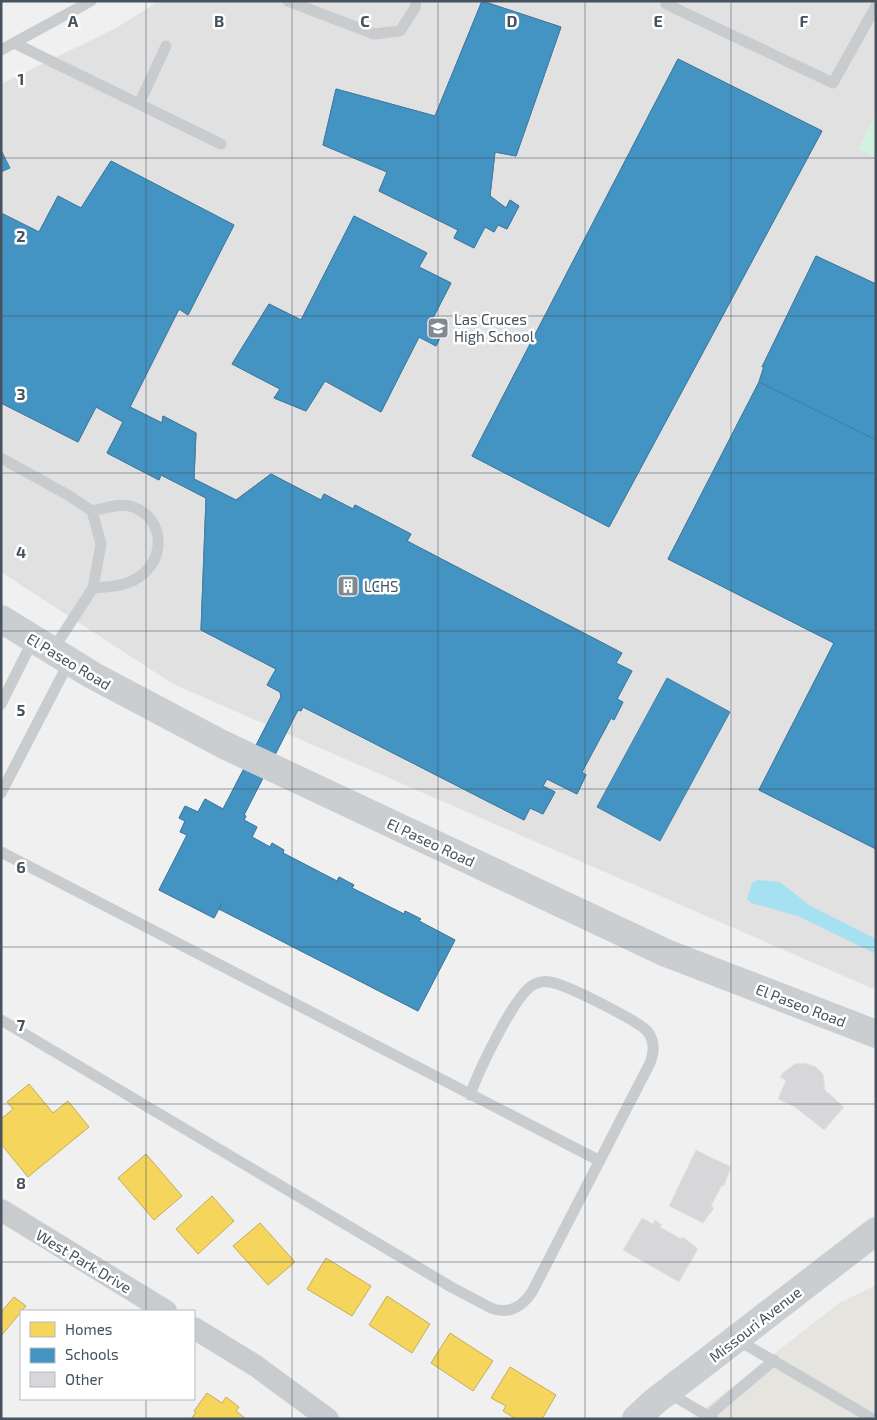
<svg xmlns="http://www.w3.org/2000/svg" width="877" height="1420" viewBox="0 0 877 1420" font-family="'Exo 2',sans-serif">
<rect width="100%" height="100%" fill="#f1f0f0"/>
<path fill="#e6e4de" d="M876,1285V1419H691L839,1303Z"/>
<path fill="#e2e1e2" d="M159,1H876V990L173,684L1,572V84L116,28Z"/>
<path fill="#d3f1df" d="M876,113V158L858,149Z"/>
<path fill="#a6e1f1" d="M758,880L780,882L809,905L876,939V954L798,916L751,903L747,899L752,883Z"/>
<path fill="#f6d55c" stroke="#c1ae5d" d="M29,1084L53,1113L68,1101L89,1127L28,1177L1,1144V1119L13,1109L7,1102Z
M146,1154L182,1196L154,1220L118,1178Z
M212,1196L234,1221L198,1254L176,1229Z
M260,1223L295,1262L268,1285L233,1246Z
M326,1258L371,1286L352,1316L307,1289Z
M387,1296L430,1324L412,1353L369,1325Z
M14,1297L26,1306L1,1336V1312Z
M450,1333L493,1361L473,1391L431,1363Z
M510,1367L556,1395L542,1419H516L503,1411L506,1406L491,1398Z
M207,1393L222,1403L226,1397L239,1407L236,1411L246,1419H191L196,1412L194,1411Z"/>
<path fill="#4393c3" stroke="#4480a5" d="M482,1L561,27L516,156L495,152L490,196L506,208L510,200L519,206L507,229L498,225L494,232L485,227L474,248L454,238L458,230L379,191L387,172L323,145L336,89L435,116Z
M482,1L561,27L516,156L495,152L490,196L506,208L510,200L519,206L507,229L498,225L494,232L485,227L474,248L454,238L458,230L379,191L387,172L323,145L336,89L435,116Z
M678,59L822,131L609,527L472,456Z
M678,59L822,131L609,527L472,456Z
M1,150L10,168L1,172Z
M111,161L234,225L188,315L179,309L130,407L162,423L163,416L196,433L194,479L236,500L271,474L321,500L324,494L353,509L355,505L411,534L407,541L622,653L616,663L632,671L617,699L623,702L614,720L611,718L582,772L586,775L577,794L547,779L543,786L555,792L543,814L530,808L524,820L303,707L301,711L298,710L244,815L246,816L244,820L257,827L252,837L270,847L272,843L284,850L283,853L337,881L339,877L354,885L352,888L404,914L405,911L421,919L419,921L455,940L418,1011L219,909L222,903L214,918L159,890L187,835L180,832L185,821L179,818L185,806L198,812L205,799L223,809L281,697L280,692L267,685L276,669L201,630L206,498L161,475L159,480L107,453L123,422L96,407L78,442L1,403V213L39,232L58,196L81,208Z
M111,161L234,225L188,315L179,309L130,407L162,423L163,416L196,433L194,479L236,500L271,474L321,500L324,494L353,509L355,505L411,534L407,541L622,653L616,663L632,671L617,699L623,702L614,720L611,718L582,772L586,775L577,794L547,779L543,786L555,792L543,814L530,808L524,820L303,707L301,711L298,710L244,815L246,816L244,820L257,827L252,837L270,847L272,843L284,850L283,853L337,881L339,877L354,885L352,888L404,914L405,911L421,919L419,921L455,940L418,1011L219,909L222,903L214,918L159,890L187,835L180,832L185,821L179,818L185,806L198,812L205,799L223,809L281,697L280,692L267,685L276,669L201,630L206,498L161,475L159,480L107,453L123,422L96,407L78,442L1,403V213L39,232L58,196L81,208Z
M354,216L427,253L419,267L451,283L433,318L446,325L436,346L419,337L381,412L325,381L306,411L274,398L280,389L232,364L269,304L301,320Z
M354,216L427,253L419,267L451,283L433,318L446,325L436,346L419,337L381,412L325,381L306,411L274,398L280,389L232,364L269,304L301,320Z
M816,256L876,284V849L759,790L834,643L668,559L759,382L764,366L762,367Z
M816,256L876,284V440L759,382L764,366L762,367Z
M759,382L876,440V849L759,790L834,643L668,559Z
M667,678L730,712L660,841L597,807Z"/>
<path fill="#d7d7d9" stroke="#e2e2e3" d="M805,1063L816,1067L823,1074L825,1090L844,1107L824,1130L795,1107L778,1099L786,1080L780,1077L784,1072L795,1064Z
M696,1150L731,1167L724,1186L722,1185L711,1206L714,1208L703,1223L669,1206Z
M642,1218L653,1224L655,1220L662,1225L660,1227L681,1239L683,1237L698,1249L679,1282L623,1250Z"/>
<g fill="none" stroke-linecap="round" stroke-linejoin="round">
<path stroke="#c9cccf" stroke-width="11" d="M288,1L374,34L400,31L415,8L416,1
M667,1L666,4L833,83L876,6
M14,43L221,144
M1,50L91,1
M139,104L166,46
M1,458L68,495L92,511L101,544L93,588L52,651
M92,511C102,509 120,503 130,506C162,515 167,553 144,573C131,586 110,587 93,588
M1,704L33,640
M1,793L69,662
M1,852L600,1161
M1,1020L453,1288L491,1308C508,1315 522,1307 532,1292L649,1065C654,1054 655,1042 648,1032C639,1021 565,984 550,982C545,981 539,982 535,984C515,992 478,1073 470,1095
M736,1339L873,1419
M667,1392L713,1419
M708,1416L774,1360"/>
<path stroke="#c9cccf" stroke-width="22" d="M1,1210L166,1311
M194,1328L256,1366L328,1419"/>
<path stroke="#cbced1" stroke-width="28" d="M1,619L92,675L224,745L666,953L876,1034
M636,1419L654,1402L876,1231"/>
</g>
<path fill="none" stroke="#46535e" stroke-width="1" stroke-opacity="0.55" d="M146,1V1311M292,1V1419M438,1V1419M585,1V1419M731,1V1419M1,158H876M1,316H876M1,473H876M1,631H876M1,789H876M1,947H876M1,1104H876M1,1262H876M146,1399V1419"/>
<defs>
<g id="school-square" transform="scale(1.125)"><rect x="-9" y="-9" width="18" height="18" rx="4" fill="#828a91" stroke="#fff"/><path d="M0-5L7-2L0 1L-7-2ZM-4 1L0 2.5L4 1V4Q0 6-4 4Z" fill="#fff"/></g>
<g id="building-square" transform="scale(1.125)"><rect x="-9" y="-9" width="18" height="18" rx="4" fill="#828a91" stroke="#fff"/><path d="M-4-6H4V6H1V3H-1V6H-4ZM-2.5-4.3h1.7v1.8h-1.7ZM.8-4.3h1.7v1.8H.8ZM-2.5-1h1.7V.8h-1.7ZM.8-1h1.7V.8H.8Z" fill="#fff"/></g>
</defs>
<g fill-rule="evenodd">
<use href="#school-square" x="438" y="328"/>
<use href="#building-square" x="348" y="586"/>
</g>
<g text-anchor="middle" dominant-baseline="central" stroke-width="5" stroke-linejoin="round" paint-order="stroke">
<g font-size="15" fill="#46535e" stroke="#fff" text-anchor="start">
<text x="454" y="319">Las Cruces<tspan x="454" dy="17">High School</tspan></text>
<text x="364" y="586">LCHS</text>
</g>
<g font-size="15" fill="#46535e" stroke="#fff">
<text transform="translate(69 661) rotate(31)">El Paseo Road</text>
<text transform="translate(431 842) rotate(25)">El Paseo Road</text>
<text transform="translate(801 1005) rotate(21)">El Paseo Road</text>
<text transform="translate(84 1261) rotate(31)">West Park Drive</text>
<text transform="translate(755 1324) rotate(-38)">Missouri Avenue</text>
</g>
</g>
<g font-size="16" text-anchor="middle" font-weight="bold" fill="#46535e" stroke="#fff" stroke-width="5" stroke-linejoin="round" paint-order="stroke">
<text x="73" y="27">A</text>
<text x="219" y="27">B</text>
<text x="365" y="27">C</text>
<text x="512" y="27">D</text>
<text x="658" y="27">E</text>
<text x="804" y="27">F</text>
<text x="21" y="85">1</text>
<text x="21" y="242">2</text>
<text x="21" y="400">3</text>
<text x="21" y="558">4</text>
<text x="21" y="716">5</text>
<text x="21" y="873">6</text>
<text x="21" y="1031">7</text>
<text x="21" y="1189">8</text>
</g>
<rect width="877" height="1420" fill="none" stroke="#46535e" stroke-width="5"/>
<rect x="20" y="1310" width="175" height="90" fill="#ffffff" stroke="#b5babf"/>
<rect x="30" y="1322" width="25" height="15" fill="#f6d55c" stroke="#b5babf"/>
<text x="65" y="1335" font-size="15" fill="#46535e">Homes</text>
<rect x="30" y="1348" width="25" height="15" fill="#4393c3" stroke="#b5babf"/>
<text x="65" y="1360" font-size="15" fill="#46535e">Schools</text>
<rect x="30" y="1372" width="25" height="15" fill="#d7d7d9" stroke="#b5babf"/>
<text x="65" y="1385" font-size="15" fill="#46535e">Other</text>
</svg>
